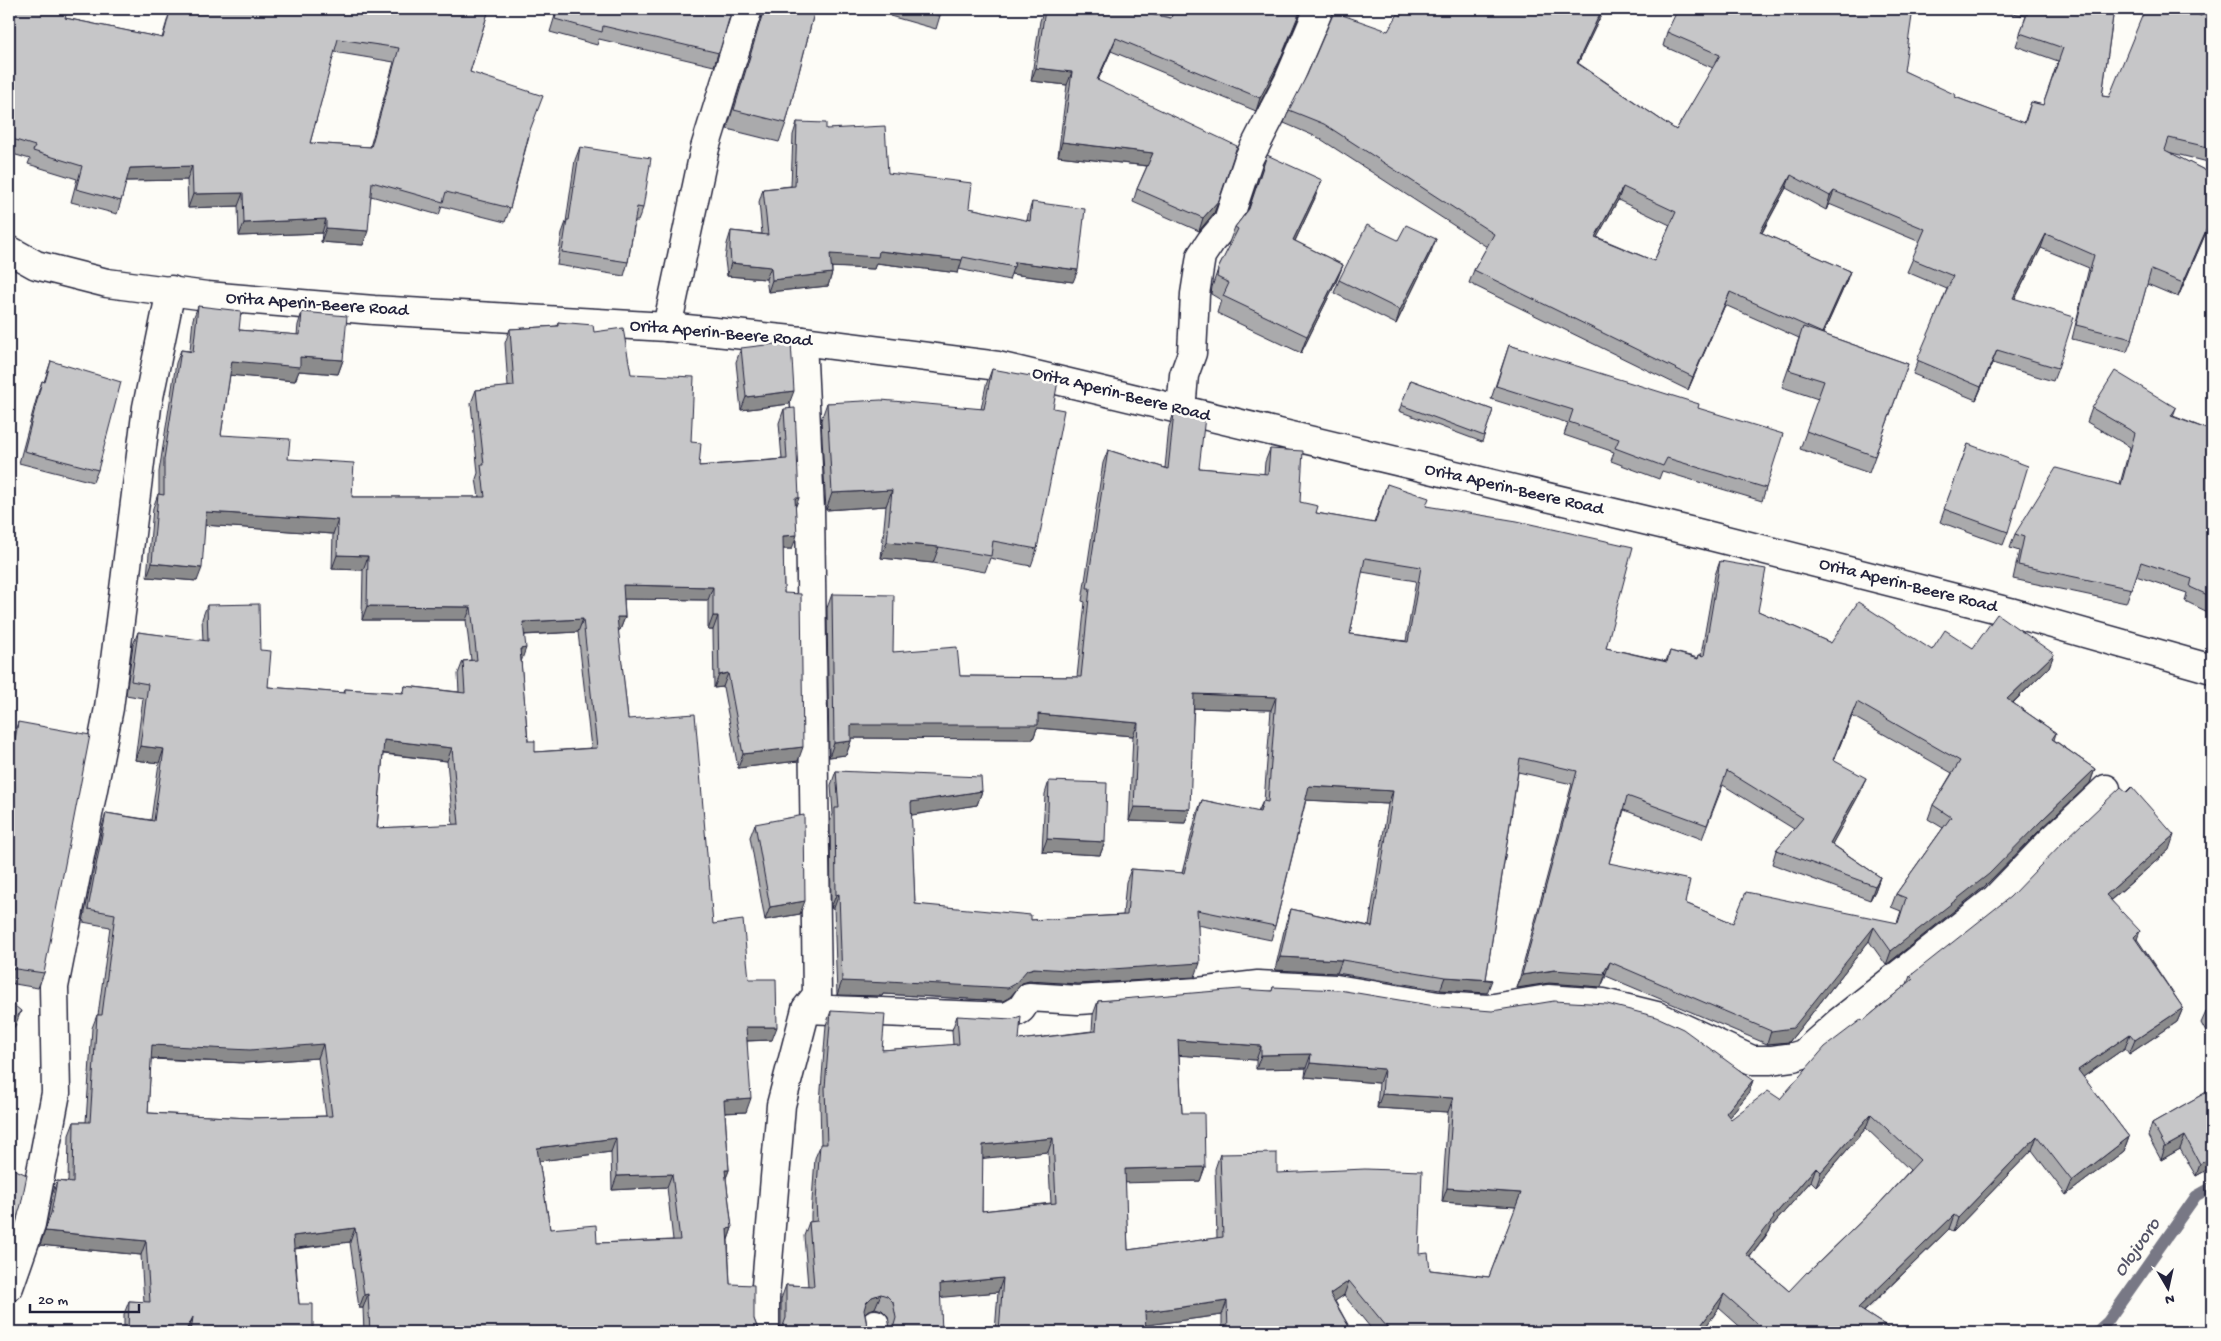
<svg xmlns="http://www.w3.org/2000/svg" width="2221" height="1341" viewBox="0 0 2221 1341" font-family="'Gochi Hand',sans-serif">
<rect width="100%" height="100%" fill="#fdfcf7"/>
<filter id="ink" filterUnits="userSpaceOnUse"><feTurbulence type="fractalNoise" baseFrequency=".02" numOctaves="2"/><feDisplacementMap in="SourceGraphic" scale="10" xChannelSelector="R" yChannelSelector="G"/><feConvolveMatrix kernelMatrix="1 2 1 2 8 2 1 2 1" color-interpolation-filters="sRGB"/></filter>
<g filter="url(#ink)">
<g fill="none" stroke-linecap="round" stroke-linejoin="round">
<path stroke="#787885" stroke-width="11" d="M2096,1332L2108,1321L2196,1196L2212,1187"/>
<g stroke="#22223b" stroke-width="31">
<path id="minor" d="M667,327L705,148L748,9
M1181,410L1184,375L1192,353L1195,294L1201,256L1211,241L1228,221L1249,158L1288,82L1319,9
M806,1009L1007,1017L1021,1009L1029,997L1078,1000L1198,992L1258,985L1336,989L1438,1006L1488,1009L1548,999L1604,1003L1657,1016L1752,1060H1771L1793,1057L1803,1054L1839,1022L1995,899L2049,843L2106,789
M9,1287L31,1224L56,1093L54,987L109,708L147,407L171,290
M875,1324V1332
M765,1332V1298L781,1105L806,1009L817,995L810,509L802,341"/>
</g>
<g stroke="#22223b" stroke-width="31">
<path id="secondary" d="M9,250L36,265L107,283L207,296L374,310L667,327L802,341L998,366L1694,532L2010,612L2212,669"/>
</g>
<use href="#minor" stroke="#fdfcf7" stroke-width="28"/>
<use href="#secondary" stroke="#fdfcf7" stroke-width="28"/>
</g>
<path fill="#aaaaac" stroke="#22223b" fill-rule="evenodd" d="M9,9L65,18L162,38L170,11L174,12L175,9H489L470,72L530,132L510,208L505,222L442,206L439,215L371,196L363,245L321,242L322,233L239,236L238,206L188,208L187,180L126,181L121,201L117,214L71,202L77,179L28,164L30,159L9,153ZM334,52L394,62L370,147L310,143Z
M557,9H732L714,66L599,39L597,45L550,32Z
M763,9H815L786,123L779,142L727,129Z
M873,9H942L936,29L890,16L891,13Z
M1044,9H1123L1171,18L1174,9H1302L1274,75L1256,111L1111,51L1098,80L1219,200L1214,213L1199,231L1133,202L1137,189L1147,166L1058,156L1067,85L1031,81L1040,21Z
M1406,9H1604L1578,63L1676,130L1713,68L1663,46L1667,32L1904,71L1955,97L2024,123L2031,102L2043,105L2058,61L2016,46L2026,16L1993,9H2114L2102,96L2109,97L2201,16L2212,9V163L2168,152L2212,174V237L2205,235L2178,297L2147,284L2132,339L2127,352L2072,339L2089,268L2041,248L2015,299L2058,368L2053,381L1992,363L1976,400L1913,374L1947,289L1907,272L1920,242L1829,204L1826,210L1786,188L1762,233L1850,271L1845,285L1823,334L1908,364L1869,473L1800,449L1818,399L1782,387L1799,338L1725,305L1688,390L1469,283L1474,270L1487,247L1319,138L1284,123L1289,110L1388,31L1402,16ZM1618,200L1670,225L1654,261L1597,237Z
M797,122L826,129L888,173L969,208L1027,221L1028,215L1032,202L1073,282L1011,274L1009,280L959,269L958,273L876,263L874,269L832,267V273L828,286L768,292L766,279L727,276L725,260L727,244L731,231L762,234L759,202L763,189L791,186L793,135Z
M580,147L643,208L638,221H635L628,262L624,276L557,265L562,233L566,222L575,160Z
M1267,155L1315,198L1295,241L1343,265L1336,282L1301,353L1217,313L1221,300L1211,294L1212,287L1218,269L1230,246L1228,245L1235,227L1248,210Z
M1398,240L1431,252L1396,324L1334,293L1339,280Z
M198,306L239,330L297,335L298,325L302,312L343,360L338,374L299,371L295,381L230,375L221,435L288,459L352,497H479L476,479L478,473L471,403L476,390L508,387L505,343L510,329L557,326L558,322L594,332L691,442L699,466L782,459L779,423L784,409L795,509L792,549H783L784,593L798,761L738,768L723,687L714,688L713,630H708V600L624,599L625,617L620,630H618L628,719L713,924L749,979L772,1040L747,1041L746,1112L725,1113L729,1170L726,1178L732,1228L728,1240L730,1284L754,1319L757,1327L763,1332H364L363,1308H359L350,1242L295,1249L299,1304L313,1332H188V1330L187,1332H124V1314L129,1301L144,1302L141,1255L40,1245L46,1227L52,1195L57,1181L68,1182L69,1135L74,1122H86L92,1028L97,1015H98L110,927L83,922L102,827L106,813L151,820L159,763L135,760L143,698L126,695L133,645L138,632L203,641L202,619L207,605L260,650L268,687L344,693L345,689L402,693L405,686L459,692L458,674L463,661L471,660L466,620H362L363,570L332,569L333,534L205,525L197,581L147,577L153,508L158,494H159V472L176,363L181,350L190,351L193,319ZM578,632L591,748L535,752L528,741L521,662L525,635ZM383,754L447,761L453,825L377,828ZM318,1058L326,1116L250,1118L148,1113L151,1059L245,1063ZM611,1152L612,1190L667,1187L673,1240L597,1243L550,1229L539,1161Z
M1509,345L1698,408L1766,488L1762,501L1662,471L1659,479L1611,461L1614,452L1564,435L1568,423L1491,399Z
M741,348L789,404L741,410L736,362Z
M51,361L98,470L93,482L19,463L38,393L42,381L44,382Z
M992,369L1053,408L1037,549L1031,566L990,558L985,572L933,563L881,558L886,506L826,510L821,420L827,403L981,409L986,385Z
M1411,380L1493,410L1482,442L1399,411Z
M2092,408H2176L2173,416L2212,431V614L2185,601L2187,593L2136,576L2126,603L2013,579L2019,551L2010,548L2015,534L2120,484L2130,447L2087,422Z
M1174,413L1199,468L1264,474L1265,462L1270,449L1300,502L1316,513L1374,523L1387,484L1426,506L1606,648L1666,661L1670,651L1698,658L1699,655H1701L1715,575L1720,561L1758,611L1831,643L1932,650L1973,648L2054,654L2049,667L2013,703L2056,733L2054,740L2095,769L2090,783L2038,832L1984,887L1886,965L1869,941L1789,1042L1767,1044L1606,976L1601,987L1549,983L1517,988L1572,784L1518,772L1486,979L1487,993L1440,990L1337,973L1275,970L1286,922L1291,909L1369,926L1388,804L1306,800L1275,926L1271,940L1198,925L1195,977L1078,984L1029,981L1022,983L1010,997L1003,1001L883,994L882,996L837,995L834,908H831L830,822L833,814L831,785L836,771L982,791L977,805L911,815L915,904L1031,920L1123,915L1126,882L1131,869L1182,873L1197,813L1202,800L1258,812L1263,801H1264L1271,710L1194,708L1185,823L1129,821L1133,736L1037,728L1033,739L851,738V741L846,755L829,757L827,608L832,594L893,652L960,676L1077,677L1085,602L1082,601L1103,463L1108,450L1165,468L1169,427ZM1362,572L1416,581L1406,641L1350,634ZM1852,716L1952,773L1933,805L1928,819L1943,828L1896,894L1891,907L1901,911L1897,923H1733L1685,903L1609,863L1624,810L1702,839L1723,785L1794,829L1776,850L1772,864L1870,900L1875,891L1880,877L1832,844L1861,791L1834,760Z
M1968,444L2008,532L2003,545L1940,522Z
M18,722L44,973L38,988L9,983V751H10L13,737Z
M1049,781L1105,842L1100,855L1042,852L1045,794Z
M755,824L800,914L765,920L750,837Z
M2169,850L2111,900L2183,1008L2177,1022L2129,1054L2125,1048L2083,1077L2129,1137L2124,1151L2066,1195L2032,1150L1953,1232L1949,1229L1864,1312L1895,1332H1746L1719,1308L1702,1332H1374L1344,1295L1335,1301L1352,1332H1222V1315L1146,1325V1332H995L998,1292L940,1297L888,1331L890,1329L888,1316L882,1310L875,1308L867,1311L865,1313L867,1326L873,1332H875H777L781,1329V1299L786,1285L808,1286L804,1236L809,1222H811V1215L815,1158L821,1144L820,1102L826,1025L831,1011L882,1050L953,1045L952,1030L957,1016L1019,1040L1092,1031L1093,1015L1098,1001L1272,991L1273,987L1753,1080L1748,1094L1729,1117L1731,1119L1780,1099L1863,1021L1907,984L1910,976ZM1179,1055L1256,1060V1069L1306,1068L1305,1077L1379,1083L1377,1108L1448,1112L1442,1202L1516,1207L1489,1277L1430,1270L1419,1254L1277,1173L1220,1154L1215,1169L1217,1238L1128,1250L1125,1182L1200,1181L1205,1167L1182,1113ZM1866,1128L1910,1170L1879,1204L1789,1291L1750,1257L1769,1232L1771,1227L1811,1181L1816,1186ZM1048,1152L1051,1203L982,1211V1158Z
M2212,1008V1043L2201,1023L2206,1012Z
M2212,1089V1167L2196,1176L2180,1149L2161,1160L2148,1136L2152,1123Z"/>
<path fill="#8b8b8c" stroke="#22223b" d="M1301,9H1302L1274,75L1256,111L1260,98Z
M1602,9H1604L1572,76L1577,63Z
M1116,38L1111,51L1092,93L1097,80Z
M1036,68L1072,72L1067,85L1031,81Z
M1062,142L1153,153L1148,166L1058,156Z
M192,166L187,180L125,181L130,168Z
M1791,175L1786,188L1755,245L1760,232Z
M1322,180L1315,198L1287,258L1293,240Z
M1623,187L1618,200L1590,250L1595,237Z
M1834,191L1829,204L1826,210L1830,196Z
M243,193L238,206L188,208L193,194Z
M1219,200L1214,213L1199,231L1203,218Z
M326,219L322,233L239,236L244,223Z
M2210,221L2205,235L2178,297L2183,283Z
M326,228L368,231L363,245L321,242Z
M2046,234L2041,248L2008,312L2013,298Z
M1436,239L1431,252L1396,324L1400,310Z
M879,251L962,260L958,273L876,263L874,269L826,267L830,254Z
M1015,262L1078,270L1073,282L1011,274Z
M731,263L771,267L766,279L727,276Z
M1343,265L1336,282L1301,353L1307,336Z
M1850,271L1845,285L1817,347L1822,333Z
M832,273L828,286L768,292L772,280Z
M1730,292L1725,305L1688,390L1693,377Z
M1997,350L1992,363L1976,400L1981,387Z
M300,357L343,360L338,374L299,371L295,381L227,375L232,361Z
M794,391L789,404L741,410L746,397Z
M892,490L886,506L826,510L832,493Z
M795,498H799L794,511Z
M206,512L338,520L333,534L202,525Z
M797,535L792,549H778L783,536Z
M887,542L939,547L933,563L881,558Z
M337,555L368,556L363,570L332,569Z
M152,563L202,568L197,581L147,577Z
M623,585L713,587L708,600L618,599Z
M367,606L471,607L466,620H362Z
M713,616H718L713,630H708Z
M617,617H625L620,630L612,631Z
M583,619L578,632L518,635L523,622Z
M526,648L521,662L520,649Z
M2054,654L2049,667L2002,713L2007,699Z
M728,673L723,687L714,688L719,675Z
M1194,694L1276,697L1271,710L1189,708Z
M1857,702L1852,716L1828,774L1833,760Z
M1038,714L1138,723L1133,736L1037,728L1033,739L846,738L851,725Z
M384,740L452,748L447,761L379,753Z
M851,741L846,755L829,757L834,743Z
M140,746L164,749L159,763L135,760Z
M803,747L798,761L738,768L743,754Z
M2095,769L2090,783L2038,832L1984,887L1886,965L1891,951L2043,819Z
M1866,778L1861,791L1825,857L1830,843Z
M1309,786L1393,791L1388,804L1304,800Z
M982,791L977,805L906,816L911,802Z
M1134,807L1190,809L1185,823L1129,821Z
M2174,835L2169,850L2100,909L2106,895Z
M1047,839L1105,842L1100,855L1042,852Z
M1880,877L1875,891L1870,900L1875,886Z
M839,894L834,908H831L836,895Z
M805,901L800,914L765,920L770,907Z
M1874,927L1869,941L1789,1042L1767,1044L1771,1031Z
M2140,931L2135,945L2134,937Z
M1280,957L1342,960L1337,973L1275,970Z
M1610,962L1601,987L1549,983L1517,988L1522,975Z
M1200,963L1195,977L1078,984L1029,981L1022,983L1010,997L1003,1001L883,994L882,996L837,995L842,981H888L1027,970L1034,968Z
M1445,977L1492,980L1487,993L1440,990Z
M2183,1008L2177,1022L2129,1054L2135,1040Z
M21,1011L15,1026L9,1034V1025Z
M746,1027H777L772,1040L741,1041Z
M2130,1034L2125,1048L2073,1084L2078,1070Z
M1178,1040L1261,1046L1256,1060L1173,1055Z
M323,1044L318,1058L245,1063L147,1058L152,1045Z
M1311,1054L1306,1068L1256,1069L1261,1055Z
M1310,1063L1384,1069L1379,1083L1305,1077Z
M1753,1080L1748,1094L1721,1127L1726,1113Z
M1382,1094L1453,1098L1448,1112L1377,1108Z
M751,1098L746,1112L719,1113L724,1100Z
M1871,1114L1866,1128L1816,1186L1821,1172Z
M2037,1136L2032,1150L1953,1232L1958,1218Z
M2185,1136L2180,1149L2161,1160L2165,1147Z
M2129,1137L2124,1151L2066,1195L2072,1181Z
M616,1138L611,1152L532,1162L537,1148Z
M1053,1138L1048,1152L977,1159L983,1145Z
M2212,1157V1167L2196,1176L2200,1164Z
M1205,1167L1200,1181L1120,1183L1125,1169Z
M1816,1167L1811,1181L1771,1227L1769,1232L1741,1268L1746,1254L1773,1217Z
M725,1170H729L724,1183Z
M672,1174L667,1187L612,1190L617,1176Z
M1447,1188L1521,1193L1516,1207L1442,1202Z
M1954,1215L1949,1229L1853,1322L1858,1308Z
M9,1227H14L9,1240Z
M355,1228L350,1242L288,1249L293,1236Z
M732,1228L727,1242V1229Z
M45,1231L146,1241L141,1255L40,1245Z
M1003,1278L998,1292L935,1298L940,1284Z
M1349,1281L1344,1295L1325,1308L1330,1294Z
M368,1294L363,1308H359L364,1295Z
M881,1294L875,1308L867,1311L861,1317L866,1303L872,1297Z
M1724,1294L1719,1308L1702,1332H1696Z
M1227,1301L1222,1315L1140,1326L1145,1312Z
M193,1317L188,1330L187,1332H185Z
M1282,1328L1281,1332H1227L1228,1330Z"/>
<path fill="#c6c6c8" stroke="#22223b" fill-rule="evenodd" d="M9,9H68L65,18L163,38L170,11L175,12L176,9H489L470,72L543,96L530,130L510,208L446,192L443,202L372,182L368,231L326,228V219L244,223L243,193L193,194L192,166L130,168L121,201L76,189L82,166L33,151L35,146L9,138ZM338,39L399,48L371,147L310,143Z
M558,9H732L719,53L603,26L602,32L555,19Z
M764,9H815L786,123L734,110Z
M913,9H942L940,16Z
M1046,9H1123L1171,18L1174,9H1301L1279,62L1260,98L1116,38L1097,80L1237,146L1219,200L1203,218L1137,189L1153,153L1062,142L1072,72L1036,68L1045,10H1050Z
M1406,9H1602L1577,63L1676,130L1720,55L1667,32L1678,9H1913L1904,71L1956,95L1955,97L2025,123L2031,102L2043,105L2063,48L2020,33L2029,9H2114L2102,96L2109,97L2145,9H2187L2201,16L2205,9H2212V148L2169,138L2165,150L2212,174V222L2210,221L2183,283L2151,270L2132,339L2076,325L2094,255L2046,234L2013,298L2074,317L2058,368L1997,350L1981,387L1917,360L1953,276L1912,259L1925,229L1834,191L1830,196L1791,175L1760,232L1850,271L1822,333L1730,292L1693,377L1474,270L1494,234L1324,124L1289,110L1307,75L1334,12L1388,31L1398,14L1402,16ZM1623,187L1676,212L1654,261L1595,237Z
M797,122L826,123V129L885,126L888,173L972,183L969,208L1030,221L1032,202L1085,209L1078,270L1015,262L1014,267L963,257L962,260L879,251L878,257L830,254L832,273L772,280L771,267L731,263L730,248L731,231L768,235L763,189L795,186Z
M580,147L651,158L643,208L637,207L628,262L562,252L567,220H569Z
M1267,155L1322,180L1293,240L1343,265L1307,336L1223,296L1229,283L1217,277L1218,269L1238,229L1235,227L1249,209Z
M1367,225L1398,240L1406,225L1436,239L1400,310L1339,280Z
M198,306L241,311L239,330L300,335L302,312L347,316L343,360L300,357V367L232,361L221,435L290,439L288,459L354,463L352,497H485L481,465H484L476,390L514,386L510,329L558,326V322L593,325L594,332L623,328L631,374L694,377L691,442L701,443L699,466L787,459L784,409L795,408L799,498H795L797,535L783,536L784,593L801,594L803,747L743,754L728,673L719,675L718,616H713V587L623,585L625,617H617L628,719L695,714L713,924L743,920L749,979H776L777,1027H746L751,1098L724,1100L729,1170H725L732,1228L727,1229L730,1284L754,1285V1319L757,1327L763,1332H370L368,1294L364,1295L355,1228L293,1236L299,1304H313V1332H191L193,1317L185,1332H128L129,1301L150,1302L146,1241L45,1231L51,1213L57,1181L73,1183L74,1122H90L97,1015H102L115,914L88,909L106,813L154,821L164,749L140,746L148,684L131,681L138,632L208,641L207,605L259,604L260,650L271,651L268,687L345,693V689L404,693L405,686L465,693L463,661L477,660L471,607L367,606L368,556L337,555L338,520L206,512L202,568L152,563L158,494L164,495V459L181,350L193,352ZM583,619L597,748L535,752V741H528L520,649L526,648L523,622ZM384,740L452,748L459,824L377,828ZM323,1044L332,1116L250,1118L148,1113L152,1045L250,1050ZM616,1138L617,1176L672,1174L680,1240L597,1243L596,1225L550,1229L537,1148Z
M1803,327L1908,364L1875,456L1806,431L1824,381L1789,370Z
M791,342L794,391L746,397L741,348Z
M1509,345L1699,404L1698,408L1783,434L1766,488L1667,458L1663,466L1615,448L1619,439L1569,422L1573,410L1496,386Z
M51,361L121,382L98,470L24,451L42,381L45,382Z
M992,369L1058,381L1053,408L1064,410L1037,549L993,541L991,556L939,547L887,542L892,490L832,493L827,403L881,400L984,409Z
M2115,371L2176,408L2171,416L2212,431V597L2190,587L2192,579L2141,562L2132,589L2018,565L2024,537L2015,534L2056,468L2121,485L2135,433L2092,408Z
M1411,380L1493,410L1484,436L1401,405Z
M1174,413L1205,417L1199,468L1268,474L1270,449L1303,451L1300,502L1318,506L1316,513L1375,523L1387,484L1429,498L1426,506L1517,521L1633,547L1606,648L1667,662L1670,651L1698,659L1699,655L1704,656L1720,561L1766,569L1758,611L1831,643L1858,602L1932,650L1945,630L1973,648L1997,614L2054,654L2007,699L2056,733L2052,739L2095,769L2043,819L1989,874L1891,951L1874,927L1793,1028L1771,1031L1610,962L1604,972L1606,974L1554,970L1522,975L1577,771L1520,758L1486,979L1492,980L1445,977L1342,960L1280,957L1291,909L1372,927L1393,791L1309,786L1275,926L1197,910L1200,963L1083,971L1034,968L1027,970L1015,984L1008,988L888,981L887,983L842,981L839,894L836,895L835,808H839L836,771L981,777L982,791L911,802L915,904L1031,915V920L1127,915L1131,869L1184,873L1202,800L1260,812L1263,801L1268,802L1276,697L1194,694L1190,809L1134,807L1138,723L1038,714V725H851V741L834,743L832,594L894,595L893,652L957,647L960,676L1081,677L1090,588H1087L1108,450L1168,469ZM1365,558L1421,567L1408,642L1350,634ZM1857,702L1960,761L1933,805L1951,817L1896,894L1906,898L1898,923L1746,892L1733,923L1685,903L1690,880L1609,863L1627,796L1707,825L1727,771L1803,818L1776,850L1875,886L1880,877L1830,843L1866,778L1833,760Z
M1968,444L2028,466L2008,532L1944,509Z
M18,722L90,735L44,973L9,968V751L13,752Z
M1049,781L1107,783L1105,842L1047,839Z
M2121,787L2127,792L2132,787L2174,835L2106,895L2140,931L2134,937L2183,1008L2135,1040L2130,1034L2078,1070L2129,1137L2072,1181L2037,1136L1958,1218L1954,1215L1858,1308L1895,1332H1767L1724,1294L1696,1332H1391L1349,1281L1330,1294L1352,1332H1283L1282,1328L1228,1330L1227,1301L1145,1312L1146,1332H999L1003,1278L940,1284L942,1332H884L888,1331L894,1325L896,1318L893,1302L887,1296L881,1294L872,1297L866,1303L864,1310L867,1326L873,1332H875H783V1331L778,1332L783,1326L786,1318V1285L814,1286L809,1222L817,1221L816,1201L820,1144H827L825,1088L831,1011L885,1014L882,1050L959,1044L957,1016L1012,1019L1021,1016L1019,1040L1096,1031L1098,1001L1240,989L1272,991L1273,987L1339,990L1441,1007L1492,1011L1554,1001L1607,1004L1657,1017L1683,1029L1753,1080L1726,1113L1731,1119L1768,1091L1780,1099L1825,1047L1862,1019L1863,1021L1913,979L1910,976L2010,897L2065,840ZM1178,1040L1261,1046V1055L1311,1054L1310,1063L1384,1069L1382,1094L1453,1098L1447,1188L1521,1193L1489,1277L1430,1270L1428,1253L1419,1254L1422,1171L1365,1169L1277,1173V1153L1220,1154L1223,1237L1128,1250L1125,1169L1205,1167L1204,1113H1182ZM1871,1114L1920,1160L1879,1204L1808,1273L1807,1272L1789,1291L1746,1254L1774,1218L1773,1217L1816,1167L1821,1172ZM1053,1138L1056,1203L982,1211L983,1145Z
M804,815L805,901L770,907L755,824Z
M9,1001L21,1011L9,1025Z
M2212,1008V1024L2206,1012Z
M2212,1089V1157L2200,1164L2185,1136L2165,1147L2152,1123Z
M9,1167L27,1175L21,1205L14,1227H9Z"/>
</g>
<g text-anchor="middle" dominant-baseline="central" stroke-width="5" stroke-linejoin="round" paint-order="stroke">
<g font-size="18" fill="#22223b" stroke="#fdfcf7">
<text transform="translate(317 305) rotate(4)">Orita Aperin-Beere Road</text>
<text transform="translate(721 334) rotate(5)">Orita Aperin-Beere Road</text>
<text transform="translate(1121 395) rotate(14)">Orita Aperin-Beere Road</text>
<text transform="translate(1514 490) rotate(13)">Orita Aperin-Beere Road</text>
<text transform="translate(1908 586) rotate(14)">Orita Aperin-Beere Road</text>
</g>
<g font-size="19" font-style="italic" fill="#545466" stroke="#fdfcf7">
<text transform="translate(2138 1248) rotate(-55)">Olojuoro</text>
</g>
</g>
<rect width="2221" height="1341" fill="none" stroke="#fdfcf7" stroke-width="30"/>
<rect x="15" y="15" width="2191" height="1311" fill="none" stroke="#22223b" stroke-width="2" filter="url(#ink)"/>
<g transform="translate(2168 1288) rotate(171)" stroke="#fdfcf7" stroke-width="4" paint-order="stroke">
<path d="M0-4L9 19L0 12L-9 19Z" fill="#22223b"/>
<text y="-8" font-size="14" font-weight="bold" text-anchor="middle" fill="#22223b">N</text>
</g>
<path d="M30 1304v8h109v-8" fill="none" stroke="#22223b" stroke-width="2.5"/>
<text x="38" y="1304" font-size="15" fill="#22223b" stroke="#fdfcf7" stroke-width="4" paint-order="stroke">20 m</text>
</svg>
